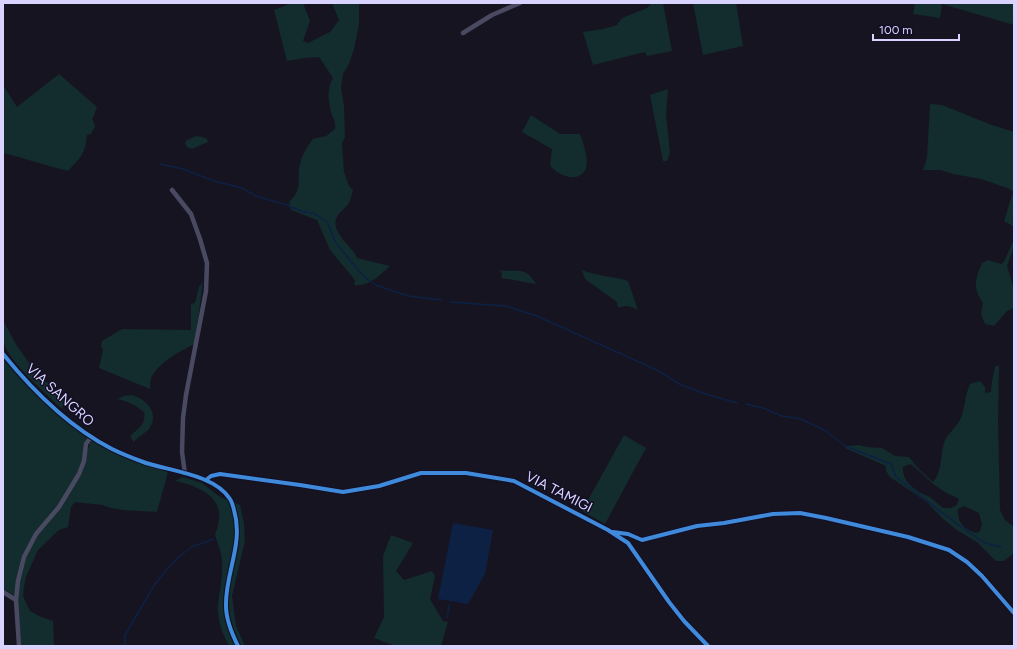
<svg xmlns="http://www.w3.org/2000/svg" width="1017" height="649" viewBox="0 0 1017 649" font-family="Figtree,sans-serif">
<rect width="100%" height="100%" fill="#161421"/>
<path fill="#132c2d" fill-rule="evenodd" d="M292,3H303L310,21L303,41L308,43L330,32L339,20L332,3H359V24L354,49L349,64L343,74L341,88L344,106L345,137L342,143L344,172L349,186L353,190C349,206 349,203 339,214C328,227 345,241 352,250C354,252 356,255 357,258L390,266C380,275 369,287 354,285L355,280L330,250L317,220L291,210L289,202C304,187 296,181 300,164C302,155 307,147 313,139L326,136L335,129C336,120 333,120 331,112C328,100 327,88 333,78L319,57L305,58L287,61L274,10Z
M652,3H663L672,51L647,56L645,52L593,65L583,32L603,29L617,25L622,18L647,8Z
M693,3H736L743,46L703,55Z
M915,3H1014V25L942,4L940,18L913,14Z
M59,74L97,107L92,120L94,122L95,127L91,134L87,135C85,155 81,157 68,171C46,166 25,158 3,153V85L17,107Z
M668,89L666,115L670,153L667,161H663L650,95Z
M930,104L942,105L992,125L1014,132V227L1004,221L1013,192L1010,189L981,179L953,174L941,170H923L927,158Z
M531,115L560,134H580C583,143 589,158 586,168C580,185 556,175 550,165L552,149L522,132Z
M196,136L203,137L207,139L208,142L192,149L187,147L185,143L187,140Z
M1014,239V246L1007,266L1014,289V308L1007,311L994,326L985,324L981,314L983,303C972,287 975,280 982,263L988,260L1001,264L1004,262Z
M499,270C517,273 525,265 536,284L508,279H504L501,277L502,273Z
M582,270C596,276 613,276 628,281L638,310C631,307 626,304 619,308L617,304V302L585,279Z
M203,281L195,344C181,350 156,364 151,379C150,382 150,386 150,389L99,368L103,350L101,347L102,341L122,329L191,330V304L195,303L199,287Z
M3,320L17,346L42,381L49,383L57,392L65,397V403L62,409C46,393 6,361 3,339C2,333 3,326 3,320Z
M3,357C26,388 56,414 87,438L84,444L83,453L87,452L91,440L129,459L168,472L157,512L123,510L111,508L102,505L75,502L71,507L68,527L59,530L38,550L26,577L24,587L23,596L30,611L39,616L53,621L54,646H21L17,597L3,589Z
M999,365L998,419L1000,510L1005,520L1014,527V553L1004,561H996L977,542L957,530L943,519L927,502L890,477L886,471V466L845,448L847,446L859,445L866,447L882,448L895,456L909,457L917,467L933,482C943,471 940,453 945,440C948,434 956,427 960,420C965,408 965,395 970,384L980,381L985,387V393L991,392L992,381L995,367ZM910,464C921,471 928,481 939,488C945,493 952,495 959,499L957,505L951,508H943C939,505 935,501 931,498C927,495 923,495 919,492C910,486 902,479 903,467ZM964,506L979,513L982,525L980,531L977,533C964,530 957,522 958,509Z
M132,395C147,399 160,414 149,429C145,434 138,436 134,442L131,438V435C139,428 146,424 144,412C135,405 128,401 117,399L124,396Z
M624,435L646,448L605,524L582,511Z
M182,477L202,483L220,497L240,505L244,523L245,541L232,596L236,626L245,646H241C232,626 227,613 228,591H224C223,611 226,627 235,646H230C222,636 217,617 218,604C220,590 223,576 222,561C222,552 217,543 215,534C230,500 203,487 175,481Z
M391,535L413,543L396,571L404,580L432,571L435,576L430,599L443,621L448,622L441,646H395L374,638L384,617L383,556Z"/>
<path fill="#0d2144" d="M453,523L493,530L485,574L468,604L438,599Z"/>
<g fill="none" stroke-linecap="round" stroke-linejoin="round">
<path stroke="#0d2144" stroke-width="1.5" d="M160,164L183,169L214,181L242,188L256,196L287,205L301,211L315,214L327,222L336,243L359,271L367,279L376,285L390,290L409,296L442,300
M450,302L506,306L537,316L659,371L681,385L709,395L737,403
M746,404L763,408L782,416L801,419L826,431L845,446L891,464L896,477L957,524L985,543L1001,547
M448,612L449,605
M447,617L448,614
M125,646V635L155,584L167,569L181,555L192,547L213,539"/>
<path stroke="#4a4962" stroke-width="4.5" d="M463,33L492,15L520,3
M172,190L191,214L200,239L207,263L206,291L186,395L183,418L182,452L185,474
M3,354C33,391 69,427 112,449C122,454 135,459 146,463C171,471 215,475 230,499C232,502 233,506 234,510C244,544 225,573 226,606C226,619 232,634 238,646
M206,480L211,476L220,474L300,485L343,492L379,486L421,473H466L514,481L608,530L628,543L669,602L684,621L708,646
M612,532L628,534L642,540L697,526L724,523L773,514L800,513L826,518L908,537L949,550L967,562L982,576L1014,613
M3,592L16,600
M19,646L16,600L18,581L24,557L36,534L59,507L79,474L84,461L86,444L91,437"/>
<g stroke="#130f26" stroke-width="6">
<path id="cycleway" d="M3,354C33,391 69,427 112,449C122,454 135,459 146,463C171,471 215,475 230,499C232,502 233,506 234,510C244,544 225,573 226,606C226,619 232,634 238,646
M206,480L211,476L220,474L300,485L343,492L379,486L421,473H466L514,481L608,530L628,543L669,602L684,621L708,646
M613,532L628,534L642,540L697,526L724,523L773,514L800,513L826,518L908,537L949,550L967,562L982,576L1014,613"/>
</g>
<use href="#cycleway" stroke="#408adc" stroke-width="4"/>
</g>
<g text-anchor="middle" dominant-baseline="central" stroke-width="3" stroke-linejoin="round" paint-order="stroke">
<g font-size="14" fill="#d9d4ff" stroke="#130f26">
<text transform="translate(60 395) rotate(42)">VIA SANGRO</text>
<text transform="translate(559 492) rotate(27)">VIA TAMIGI</text>
</g>
</g>
<rect width="1017" height="649" fill="none" stroke="#d9d4ff" stroke-width="8"/>
<path d="M873 34v6h86v-6" fill="none" stroke="#d9d4ff" stroke-width="2"/>
<text x="879" y="34" font-size="12" fill="#d9d4ff" stroke="#130f26" stroke-width="3" paint-order="stroke">100 m</text>
</svg>
